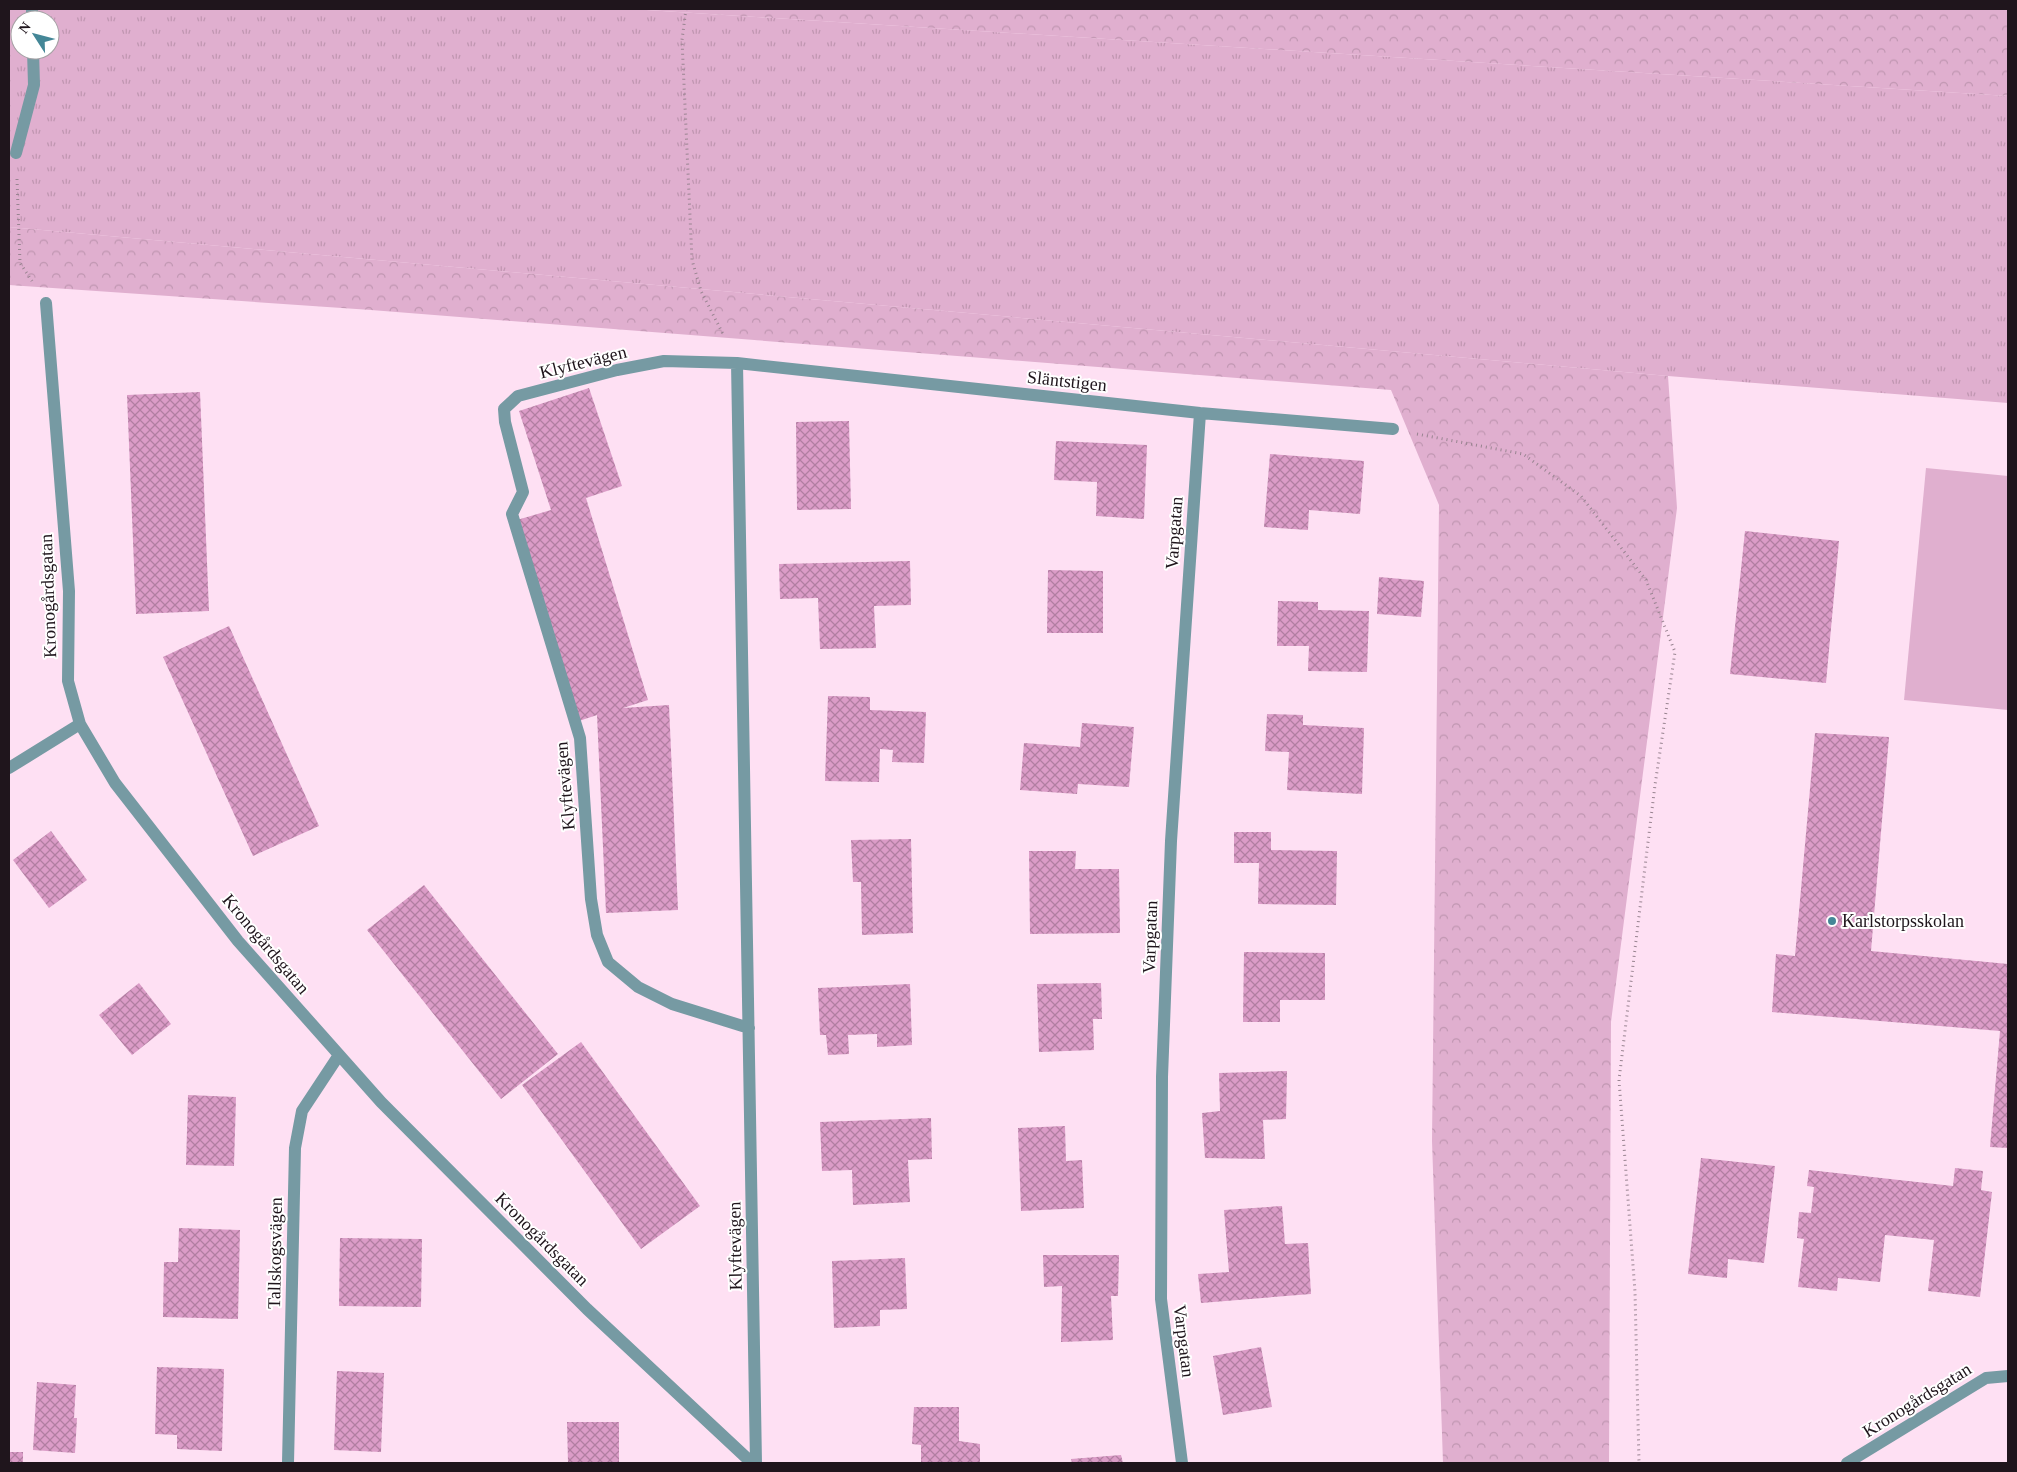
<svg xmlns="http://www.w3.org/2000/svg" width="2017" height="1472" viewBox="0 0 2017 1472" font-family="'Times New Roman',serif">
<defs>
<pattern id="grass-tufts" width="24" height="20" patternUnits="userSpaceOnUse" patternTransform="scale(1.25)"><rect width="24" height="20" fill="#e0afcf"/><path d="M3 7l-1-3M5 7V3M7 7l1-3M15 17l-1-3M17 17v-4M19 17l1-3" fill="none" stroke="#c096b1"/></pattern>
<pattern id="forest-crowns" width="20" height="18" patternUnits="userSpaceOnUse" patternTransform="scale(1.25)"><rect width="20" height="18" fill="#e0afcf"/><path d="M2 6a3 3 0 1 1 6 0M12 15a3 3 0 1 1 6 0" fill="none" stroke="#c096b1"/></pattern>
<pattern id="building-cross-hatch" width="8" height="8" patternUnits="userSpaceOnUse" patternTransform="scale(1.25)"><rect width="8" height="8" fill="#db9cc7"/><path d="M0 0l8 8M0 8l8-8" fill="none" stroke="#b17ea1"/></pattern>
</defs>
<rect width="100%" height="100%" fill="#fee0f3"/>
<path fill="url(#grass-tufts)" fill-rule="evenodd" d="M9,9H631L2008,96V403L1668,376L9,227ZM20,20H50V50H20Z"/>
<path fill="url(#forest-crowns)" d="M631,9H2008V96Z
M9,227L1668,376L1677,508L1611,1022L1609,1463H1443L1432,1141L1439,505L1391,390L371,310L9,285Z"/>
<path fill="#e0afcf" d="M1926,468L2008,476V710L1904,700Z"/>
<path fill="url(#building-cross-hatch)" d="M589,388L622,486L586,498L648,700L623,708L669,705L678,910L606,913L597,715L579,721L517,520L551,510L519,411Z
M200,392L209,611L136,614L127,395Z
M849,421L851,509L797,510L796,422Z
M1056,441L1147,445L1144,519L1096,516L1097,482L1054,480Z
M1270,454L1364,461L1360,514L1309,510L1308,530L1264,527Z
M1745,531L1839,541L1826,683L1730,674Z
M910,561L911,605L874,606L876,648L820,649L818,598L780,599L779,564Z
M1048,570L1103,571V633H1047Z
M1379,577L1424,581L1421,617L1377,614Z
M1278,601L1318,602V610L1369,611L1367,672L1308,671L1309,646H1277Z
M229,626L319,826L253,856L163,657Z
M828,696L870,697V710L926,712L924,763L892,762L893,750L880,749L879,782L825,781Z
M1267,714L1303,715V725L1364,728L1362,794L1287,790L1289,752L1265,751Z
M1082,723L1134,727L1129,787L1078,784L1077,794L1020,790L1024,743L1080,747Z
M1815,733L1889,737L1871,951L2008,964V1148L1990,1147L2000,1031L1772,1012L1776,954L1795,956Z
M51,831L87,880L49,908L13,860Z
M1234,832H1271V850L1337,851L1336,905L1258,904L1259,863H1234Z
M911,839L913,933L862,935L861,882H853L851,840Z
M1029,851H1076L1075,869H1119L1120,933L1030,934Z
M424,885L558,1054L501,1099L367,930Z
M1244,952L1325,953V1000H1280V1022H1243Z
M139,983L171,1024L132,1055L99,1015Z
M1101,983L1102,1019H1093L1094,1050L1039,1052L1037,984Z
M910,984L912,1045L877,1047V1034L848,1035L849,1054L828,1055L826,1035H820L818,988Z
M581,1042L700,1206L641,1249L522,1085Z
M1287,1071L1286,1119L1263,1120L1265,1159L1205,1158L1202,1113L1220,1111L1219,1073Z
M188,1095L236,1097L234,1166L186,1165Z
M931,1118L932,1159L908,1160L910,1202L853,1205L852,1170L822,1171L820,1122Z
M1065,1126L1066,1161L1082,1160L1084,1208L1021,1211L1018,1128Z
M1701,1158L1775,1166L1764,1263L1728,1259L1727,1278L1688,1274Z
M1955,1168L1983,1171L1981,1190L1992,1192L1980,1297L1928,1291L1934,1240L1885,1235L1880,1282L1838,1278L1837,1291L1798,1287L1804,1239L1797,1238L1799,1212L1811,1213L1814,1187L1807,1186L1809,1170L1953,1186Z
M1282,1206L1285,1244L1308,1243L1311,1294L1201,1303L1198,1274L1229,1272L1224,1210Z
M179,1228L240,1230L238,1319L163,1317L164,1262H178Z
M340,1238L422,1239L421,1307L339,1306Z
M1043,1255H1119L1118,1296H1111L1113,1340L1061,1342L1062,1286L1044,1287Z
M905,1258L907,1309L880,1310V1326L834,1328L832,1261Z
M1261,1347L1272,1407L1223,1415L1213,1356Z
M157,1367L224,1369L222,1451L177,1449V1435L155,1434Z
M337,1371L384,1373L381,1452L334,1450Z
M37,1382L76,1385L74,1418H77L75,1453L33,1450Z
M914,1407H959V1441L980,1444V1463H921V1445L912,1444Z
M567,1422H619V1463H568Z
M9,1452H23V1463H9Z
M1121,1455L1123,1463H1072L1071,1459Z"/>
<g fill="none" stroke-linecap="round" stroke-linejoin="round">
<path stroke="#998491" stroke-width="3" stroke-dasharray="1 4" stroke-linecap="butt" d="M686,9L682,40L692,260L701,291L724,336
M17,179L20,263L32,281
M1417,434L1523,454L1581,496L1646,580L1675,652L1655,785L1619,1080L1635,1292L1639,1463"/>
<path stroke="#769aa3" stroke-width="12" d="M32,9V20
M16,153L34,85L33,50"/>
<path stroke="#769aa3" stroke-width="12" d="M46,303L69,591L68,681L80,724L115,783L238,941L381,1102L587,1309L752,1463
M737,363L756,1463
M9,768L80,724
M749,1028L672,1004L638,987L608,962L597,935L591,899L580,738L512,514L523,492L505,422L504,409L518,396L617,370L664,361L737,363L1200,413L1393,429
M288,1463L295,1148L302,1111L339,1055
M1182,1463L1161,1299L1162,1077L1171,841L1200,413
M1847,1463L1986,1378L2008,1376"/>
</g>
<circle fill="#448797" stroke="#fff" stroke-width="2" cx="1832" cy="921" r="5"/>
<g text-anchor="middle" dominant-baseline="central" stroke-width="4" stroke-linejoin="round" paint-order="stroke">
<g font-size="18" fill="#1f151c" stroke="#fff">
<text transform="translate(583 362) rotate(-14)">Klyftevägen</text>
<text transform="translate(1067 381) rotate(6)">Släntstigen</text>
<text transform="translate(1174 533) rotate(-86)">Varpgatan</text>
<text transform="translate(48 596) rotate(-92)">Kronogårdsgatan</text>
<text transform="translate(565 786) rotate(-95)">Klyftevägen</text>
<text transform="translate(1150 937) rotate(-88)">Varpgatan</text>
<text transform="translate(266 944) rotate(50)">Kronogårdsgatan</text>
<text transform="translate(542 1239) rotate(45)">Kronogårdsgatan</text>
<text transform="translate(735 1246) rotate(-91)">Klyftevägen</text>
<text transform="translate(275 1253) rotate(-89)">Tallskogsvägen</text>
<text transform="translate(1184 1341) rotate(83)">Varpgatan</text>
<text transform="translate(1917 1400) rotate(-32)">Kronogårdsgatan</text>
</g>
<g font-size="18" fill="#1f151c" stroke="#fff" text-anchor="start">
<text x="1842" y="921">Karlstorpsskolan</text>
</g>
</g>
<rect width="2017" height="1472" fill="none" stroke="#1f151c" stroke-width="20"/>
<g transform="translate(35 35) rotate(306)"><circle r="24" fill="#ffffff" stroke="#a5a1a4"/>
<path d="M0-4L9 19L0 12L-9 19Z" fill="#448797"/>
<text y="-8" font-size="14" font-weight="bold" text-anchor="middle" fill="#1f151c">N</text>
</g>
</svg>
